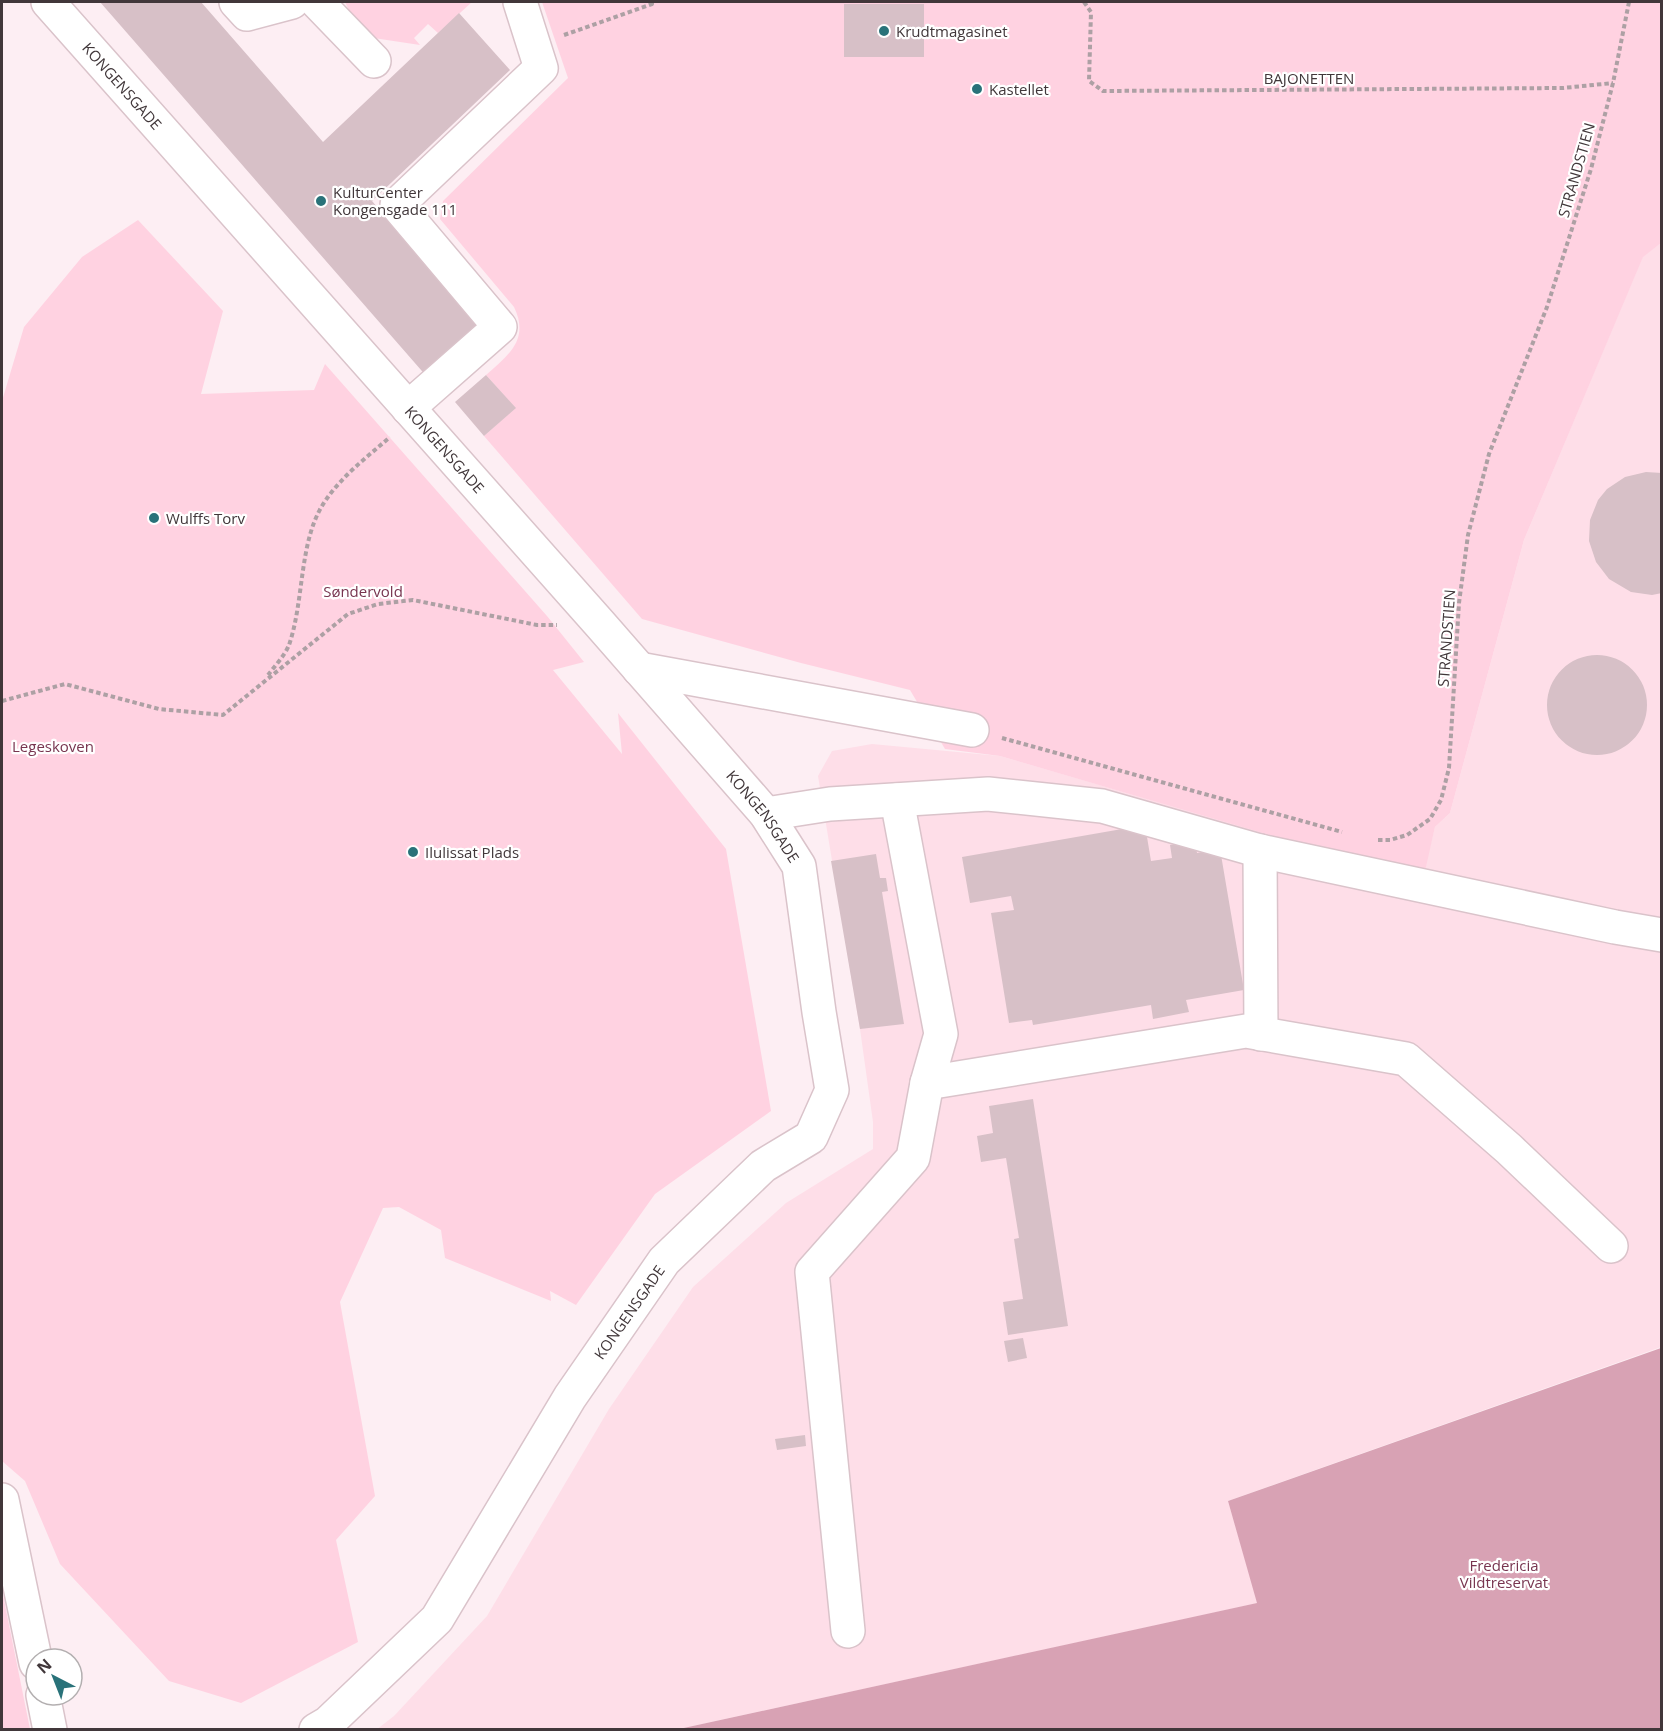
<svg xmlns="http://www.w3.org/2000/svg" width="1663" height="1731" viewBox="0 0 1663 1731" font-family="'Open Sans',sans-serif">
<rect width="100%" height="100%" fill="#fdeef3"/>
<path fill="#fedee8" d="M1661,243V1347L1228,1501L1258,1603L679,1729L376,1730L394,1716L487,1616L609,1409L693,1287L786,1203L873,1149V1122L860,1029L818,776L832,751L872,744L1000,756L1422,879L1435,827L1450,813L1524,540L1643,256Z"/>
<path fill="#ffd2e1" d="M345,2H472L438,33L428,24L414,38L420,45L367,37L355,23Z
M542,2H1661V243L1643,257L1524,540L1450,813L1435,827L1423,880L1000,756L945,749L910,690L801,663L642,619L484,436L515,408L486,375C508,355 530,340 514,307L440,219L443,201L568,78Z
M138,220L223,311L201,394L314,390L325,364L547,616L584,662L553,670L622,754L618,713L726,849L771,1111L655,1194L576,1305L550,1291L551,1301L445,1258L441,1230L399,1207L383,1208L340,1302L375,1496L336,1540L358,1642L241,1703L169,1681L60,1564L25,1481L2,1461V401L24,327L82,257Z
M2,1590L30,1729H2Z"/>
<path fill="#d8a2b4" d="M1661,1348V1729H679L1257,1603L1228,1501Z"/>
<path fill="#d7c0c7" d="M100,2H201L323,142L459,13L510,70L372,201L483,332L428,378Z
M844,4H924V57H844Z
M486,375L516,408L484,436L455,402Z
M1646,472L1662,473V593L1652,595L1631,592L1609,579L1596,562L1589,541L1590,520L1598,500L1607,489L1625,477Z
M1547 705a50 50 0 1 1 100 0a50 50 0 1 1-100 0Z
M1145,825L1151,861L1172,858L1170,845L1195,841L1197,853L1220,849L1244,990L1186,1000L1189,1012L1153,1019L1151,1005L1033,1025L1032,1020L1009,1023L991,913L1014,910L1011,896L970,903L962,857Z
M876,854L880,878H886L888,891L882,892L904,1024L860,1029L831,861Z
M1033,1099L1068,1326L1008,1335L1003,1302L1023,1299L1014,1239L1019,1238L1006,1158L981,1162L977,1136L993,1133L989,1106Z
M1023,1338L1027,1358L1008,1362L1004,1341Z
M805,1435L806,1446L777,1450L775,1439Z"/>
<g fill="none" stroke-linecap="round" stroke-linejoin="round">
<g stroke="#dac3ca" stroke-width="36">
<g id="minor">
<path id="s1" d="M48,2L600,624L766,814L799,866L819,1012L832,1090L811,1137L763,1166L664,1261L570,1397L437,1619L328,1723L316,1730"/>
<path d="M236,2L247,14L292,2"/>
<path d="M317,2L374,61"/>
<path d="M408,408L500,327L397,205L541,68L520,2"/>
<path d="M639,669L972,730"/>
<path d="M766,814L830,804L988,794L1102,806L1260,851L1615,927L1662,935"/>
<path d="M1260,851L1261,1034"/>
<path d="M927,1083L1246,1031L1406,1059L1509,1149L1611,1246"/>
<path d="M2,1500L36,1663"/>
<path d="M848,1631L812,1272L913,1158L927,1083L941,1034L897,800"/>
<path d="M43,1695L50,1730"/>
</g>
</g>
<path stroke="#ada0a4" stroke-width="4" stroke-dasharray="4.5 3" stroke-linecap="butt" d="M1084,2L1091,12L1089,81L1103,91L1563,88L1613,83
M564,35L652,4V2
M268,675C275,666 285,655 289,645C304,602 299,544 322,506C339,478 366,458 390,437
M2,701L65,684L159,709L223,715L348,614L378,604L413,600L537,625H557
M1002,738L1342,832
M1378,840H1390L1407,835L1430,819L1441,800L1449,768L1459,603L1468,535L1489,454L1547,307L1591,169L1613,83L1629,2"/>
<use href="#minor" stroke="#fff" stroke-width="33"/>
</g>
<g fill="#297279" stroke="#fff" stroke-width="2">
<circle cx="884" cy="31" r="6"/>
<circle cx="977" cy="89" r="6"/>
<circle cx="321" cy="201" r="6"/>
<circle cx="154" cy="518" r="6"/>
<circle cx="413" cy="852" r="6"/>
</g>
<g text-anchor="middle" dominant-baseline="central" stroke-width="4.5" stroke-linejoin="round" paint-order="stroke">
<g font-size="15" fill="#41373a" stroke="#fff" text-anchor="start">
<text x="896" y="31">Krudtmagasinet</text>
<text x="989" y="89">Kastellet</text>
<text x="333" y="192">KulturCenter<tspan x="333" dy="17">Kongensgade 111</tspan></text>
<text x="166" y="518">Wulffs Torv</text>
<text x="425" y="852">Ilulissat Plads</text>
</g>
<g font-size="15" fill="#41373a" stroke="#fff">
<text x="1309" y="78">BAJONETTEN</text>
<text stroke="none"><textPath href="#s1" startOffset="112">KONGENSGADE</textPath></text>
<text transform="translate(1576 170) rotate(-74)">STRANDSTIEN</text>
<text stroke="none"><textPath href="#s1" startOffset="598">KONGENSGADE</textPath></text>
<text transform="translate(1446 638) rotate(-86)">STRANDSTIEN</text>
<text stroke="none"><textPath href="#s1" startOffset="1084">KONGENSGADE</textPath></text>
<text transform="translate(629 1312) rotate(-55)">KONGENSGADE</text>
</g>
<g font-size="15" fill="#783550" stroke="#fff">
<text x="363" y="591">Søndervold</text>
<text x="53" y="746">Legeskoven</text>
<text x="1504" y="1565">Fredericia<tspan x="1504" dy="17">Vildtreservat</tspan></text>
</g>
</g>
<rect width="1663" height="1731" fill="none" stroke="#41373a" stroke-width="6"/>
<g transform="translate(54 1677) rotate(318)"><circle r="28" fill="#ffffff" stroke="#b3afb0" stroke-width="1.5"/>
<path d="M0-4.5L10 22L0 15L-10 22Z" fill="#297279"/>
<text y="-9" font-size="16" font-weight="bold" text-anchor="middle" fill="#41373a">N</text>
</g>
</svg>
